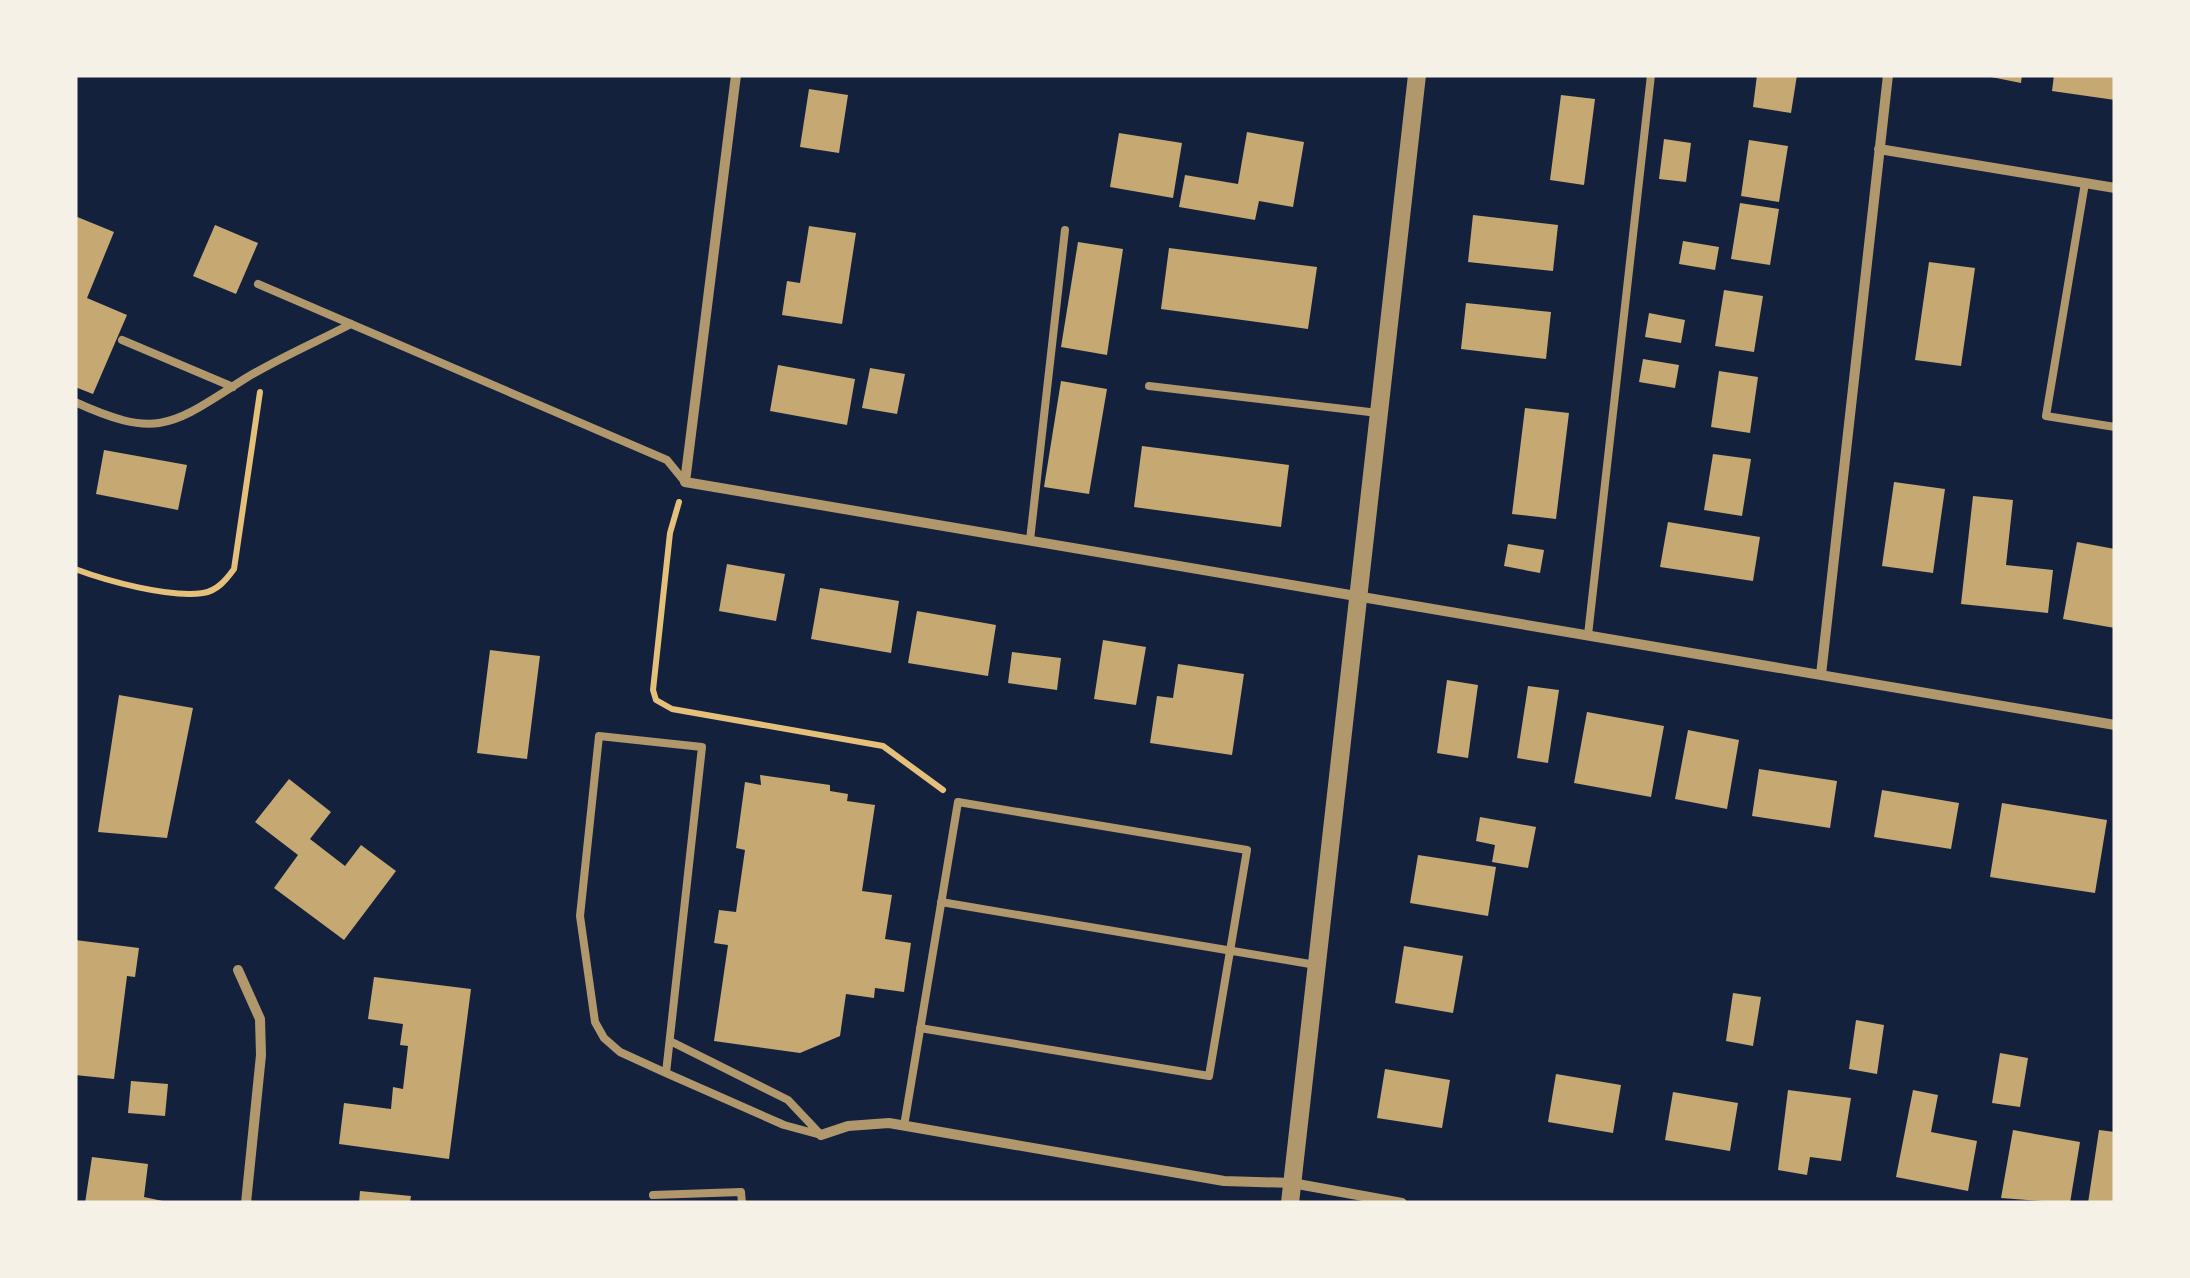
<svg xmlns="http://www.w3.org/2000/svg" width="2190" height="1278" viewBox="0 0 2190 1278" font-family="Ubuntu,sans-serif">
<rect width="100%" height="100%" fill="#14213d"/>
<path fill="#c6a872" d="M1757,75H1797L1791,113L1753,107Z
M1981,75H2022L2021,83Z
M2054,75H2115V100L2052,91Z
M809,89L848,95L839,153L800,147Z
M1561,95L1595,99L1584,185L1550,180Z
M1247,132L1304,142L1293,207L1259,201L1255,220L1179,207L1185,175L1238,184Z
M1119,133L1182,143L1173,198L1110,187Z
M1664,139L1691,143L1686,182L1659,179Z
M1749,140L1788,146L1779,202L1741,196Z
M1740,203L1779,209L1770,265L1731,259Z
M1473,215L1558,225L1553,271L1468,262Z
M75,216L114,232L87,298L127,315L93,394L75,387Z
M215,225L258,243L236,294L193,276Z
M809,226L856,233L842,324L782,315L787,281L800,283Z
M1683,241L1719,247L1715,270L1679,264Z
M1078,242L1123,249L1107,355L1061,347Z
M1169,248L1317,267L1308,329L1161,309Z
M1929,262L1975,268L1961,366L1915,360Z
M1724,290L1763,296L1754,352L1715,346Z
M1466,303L1551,312L1546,359L1461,349Z
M1649,313L1685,320L1681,343L1645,337Z
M1643,359L1679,365L1675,388L1639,382Z
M778,365L855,379L847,425L770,411Z
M870,368L905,374L897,414L862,408Z
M1719,371L1758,377L1750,433L1711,427Z
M1061,381L1107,389L1089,494L1044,487Z
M1525,408L1569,413L1556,519L1512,514Z
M1142,446L1289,465L1281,527L1134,507Z
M104,450L187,465L178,510L96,494Z
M1713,454L1751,459L1742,516L1704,510Z
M1894,482L1945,489L1933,573L1882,566Z
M1973,496L2013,500L2006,565L2053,570L2048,613L1961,604Z
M1668,522L1760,537L1753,581L1660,567Z
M2077,542L2115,549V628L2063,619Z
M1508,544L1544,550L1540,573L1504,566Z
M727,564L785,574L776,621L719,611Z
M820,588L899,601L891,653L811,639Z
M917,611L996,625L988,676L908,663Z
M1103,640L1146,647L1136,705L1094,699Z
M490,650L540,656L527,759L477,753Z
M1012,652L1061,658L1057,690L1008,683Z
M1178,664L1244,674L1232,755L1150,743L1157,696L1173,698Z
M1447,680L1478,685L1468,758L1437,753Z
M1528,686L1559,690L1548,763L1517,758Z
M119,695L193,708L167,838L98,832Z
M1587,712L1664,726L1651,797L1574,783Z
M1688,730L1739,740L1727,809L1675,799Z
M1759,769L1837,781L1830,828L1752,816Z
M760,775L830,785V791L848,794L847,801L875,805L862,891L892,895L885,939L911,943L904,992L875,988L874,998L846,994L840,1036L800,1053L714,1041L728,945L714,943L719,910L736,912L745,850L736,848L745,782L761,785Z
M289,779L331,812L310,839L345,866L361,845L396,871L344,940L274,888L298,855L255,822Z
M1882,790L1959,803L1951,849L1874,837Z
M2002,803L2107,820L2095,893L1990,877Z
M1480,817L1536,827L1528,868L1492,862L1495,845L1476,841Z
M1418,855L1496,867L1488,916L1410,903Z
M75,940L139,948L135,977L127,976L114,1079L75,1075Z
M1404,946L1463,956L1453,1013L1395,1003Z
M374,977L471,989L449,1159L339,1144L344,1103L391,1109L393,1087L403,1089L408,1046L400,1045L403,1024L368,1019Z
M1733,993L1761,997L1753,1046L1726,1041Z
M1856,1020L1884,1025L1877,1074L1849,1069Z
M2000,1053L2028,1058L2020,1107L1992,1103Z
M1385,1069L1450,1080L1442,1128L1377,1118Z
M1556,1074L1621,1085L1613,1133L1548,1122Z
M131,1081L168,1084L165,1116L128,1113Z
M1788,1090L1851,1098L1841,1161L1810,1157L1807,1175L1778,1170Z
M1913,1090L1938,1095L1931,1132L1977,1141L1968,1191L1896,1177Z
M1673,1092L1738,1103L1730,1151L1665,1140Z
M2013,1130L2080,1142L2070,1203L2001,1198Z
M2099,1130L2115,1132V1203H2088Z
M92,1157L148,1164L144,1197L172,1203H85Z
M360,1191L411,1196L410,1203H359Z"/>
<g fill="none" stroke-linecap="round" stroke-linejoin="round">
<path stroke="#e5c07b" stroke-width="6" d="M679,502L670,533L653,690L656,700L672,709L883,746L943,790
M75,569C107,581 169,598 203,593C217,591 226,580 234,569L260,392"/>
<path stroke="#b1986c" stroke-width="8" d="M2085,183L2046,416L2115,427
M258,284L667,460L685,482
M122,340L233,387
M1149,386L1378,413
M75,402C160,441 173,424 246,378C279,358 316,342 351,324
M1030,540L1065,230
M1588,635L1651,75
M941,902L1316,965
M666,1073L702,747L599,736L580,916L595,1022L604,1038L620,1052L666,1073L784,1125L821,1135L788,1100L670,1041
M904,1126C922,1018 940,910 958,802L1247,850L1209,1076L920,1028
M653,1195L741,1192L742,1203"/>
<path stroke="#b1986c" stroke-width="10" d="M736,75L685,482L2115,725
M1879,149L2115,188
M1821,675L1888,75
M238,970L260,1019L261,1055L246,1203
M821,1135L848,1126L889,1123L1224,1181L1292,1183L1402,1203"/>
<path stroke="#b1986c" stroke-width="18" d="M1290,1203L1417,75"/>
</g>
<rect width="2190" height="1278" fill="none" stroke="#f6f1e7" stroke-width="155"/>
</svg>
